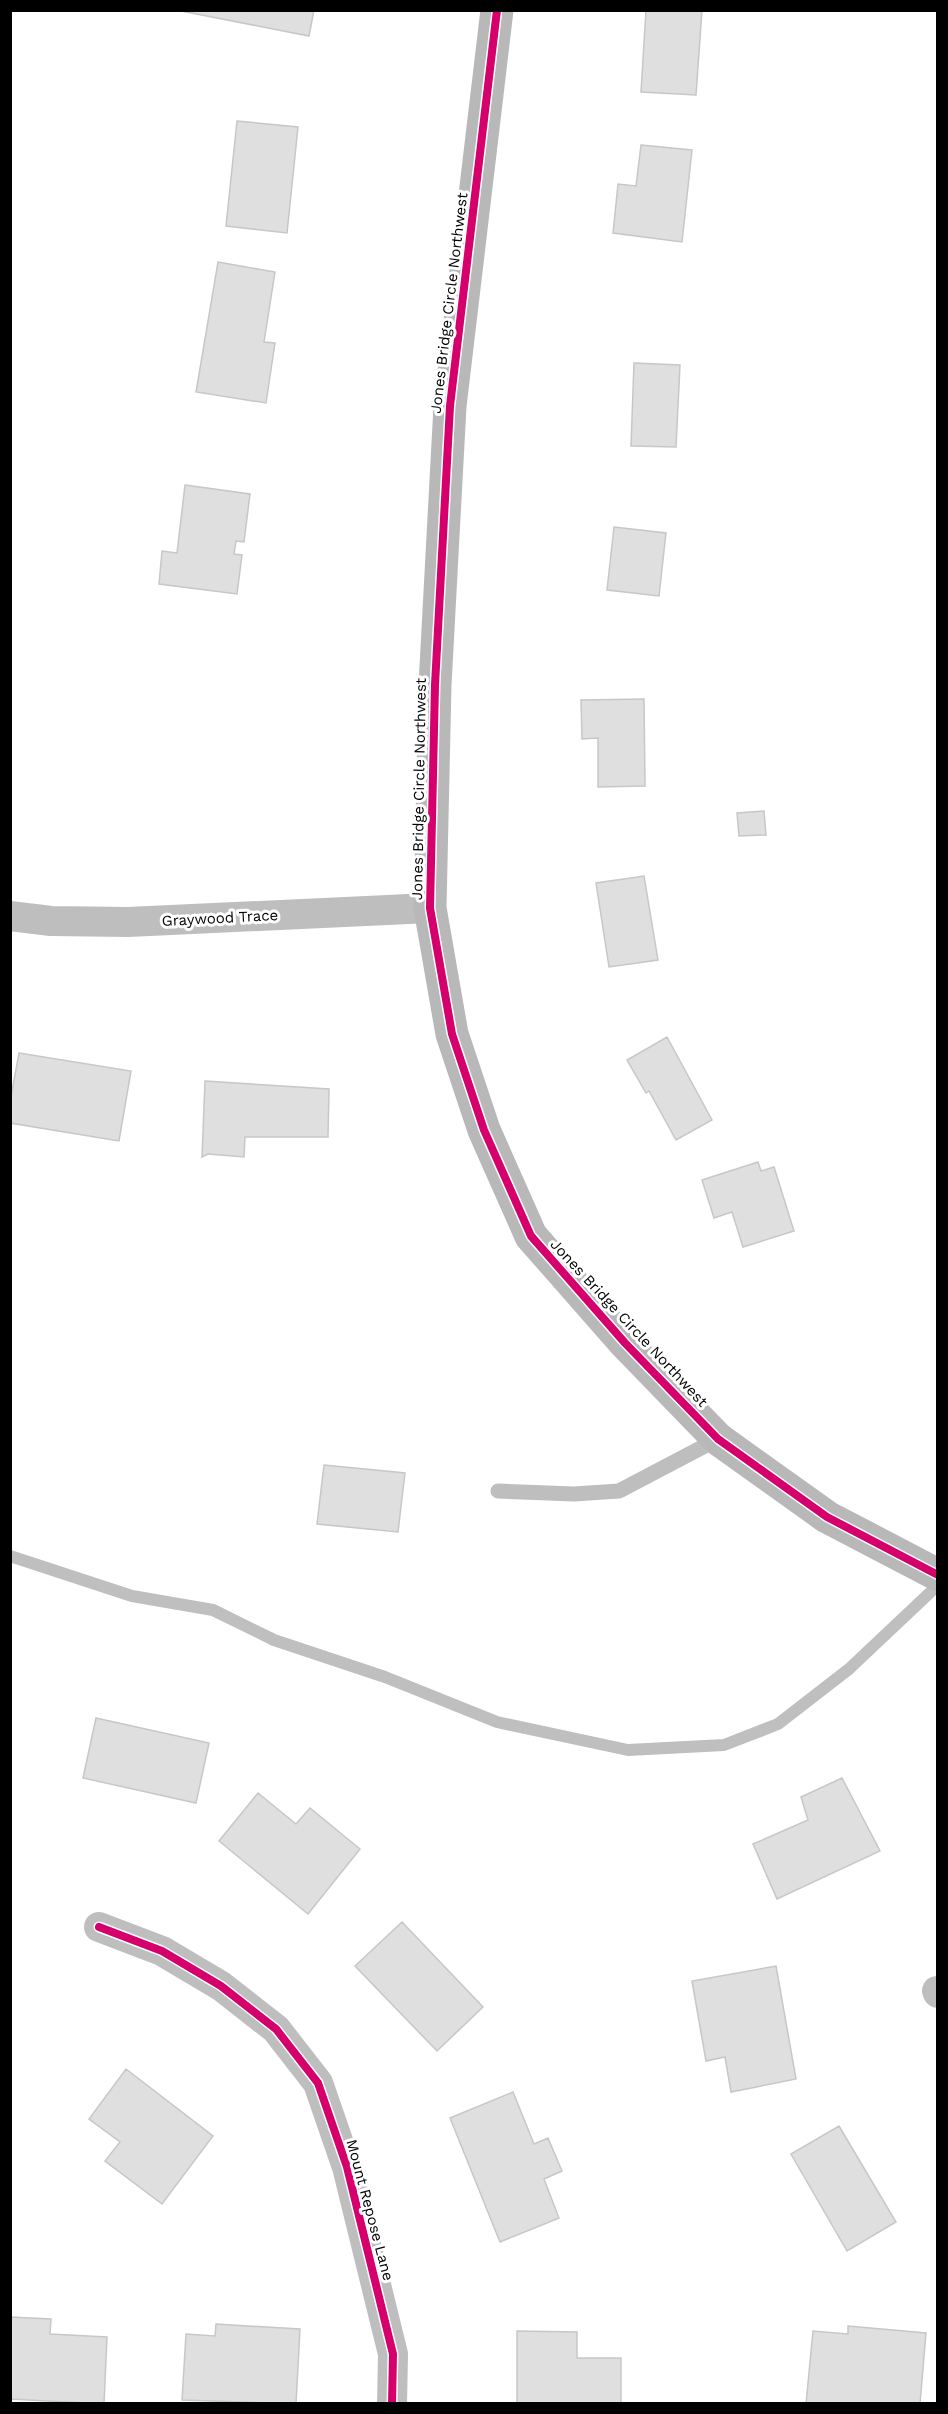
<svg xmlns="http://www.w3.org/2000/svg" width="948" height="2414" viewBox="0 0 948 2414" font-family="'Work Sans',sans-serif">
<rect width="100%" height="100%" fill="#fff"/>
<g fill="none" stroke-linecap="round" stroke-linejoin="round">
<path stroke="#bfbfbf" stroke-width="12" d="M10,1556L132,1596L213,1610L274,1640L385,1677L497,1722L628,1750L724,1745L778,1724L849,1669L938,1585"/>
</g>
<path fill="#dfdfdf" stroke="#c7c7c7" stroke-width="1.5" d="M176,10H314L309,36Z
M646,10H702L696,95L641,92Z
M237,121L298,127L287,233L226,226Z
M641,145L692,150L682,242L613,233L618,184L636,186Z
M218,262L275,272L264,342L275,343L266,403L196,392Z
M634,363L680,365L676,447L631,446Z
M185,485L250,494L244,542L236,541L234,554L242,555L237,594L159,584L162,551L177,553Z
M614,527L666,533L659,596L607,590Z
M644,699L645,786L598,787V738L582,739L581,700Z
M764,811L766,835L739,836L737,813Z
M644,876L658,960L609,967L596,883Z
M667,1037L712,1120L676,1140L649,1091L646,1093L627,1060Z
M19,1053L131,1071L119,1141L10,1123V1102Z
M205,1081L329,1089L328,1137H245L244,1157L208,1154L202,1157Z
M758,1162L761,1171L774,1167L794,1231L743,1247L732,1212L714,1218L702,1180Z
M324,1465L405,1473L398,1532L317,1524Z
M96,1718L209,1743L196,1803L83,1778Z
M842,1778L880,1851L777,1899L753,1844L808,1820L801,1797Z
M258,1793L296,1824L310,1808L360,1849L308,1914L219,1841Z
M402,1922L483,2007L437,2051L355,1966Z
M776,1966L796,2079L731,2092L725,2057L706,2061L692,1981Z
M126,2069L213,2136L162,2204L105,2161L120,2142L89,2119Z
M513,2092L534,2144L548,2138L562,2171L544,2179L559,2218L500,2242L450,2118Z
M839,2126L896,2222L847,2251L791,2154Z
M10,2317L51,2319L50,2334L107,2337L104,2404L10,2399Z
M216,2324L300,2329L296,2404L182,2400L186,2334L215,2336Z
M848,2326L926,2333L920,2404H806L813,2331L848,2334Z
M517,2331L577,2332V2358H621V2404H517Z"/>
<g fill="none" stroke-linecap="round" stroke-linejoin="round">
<path stroke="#bebebe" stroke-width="15" d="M498,1491L574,1494L619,1491L718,1439"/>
<path stroke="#bebebe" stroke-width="30" d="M10,916L51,921L128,922L430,908
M99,1927L162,1951L221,1986L276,2029L318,2083L347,2167L393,2354L392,2404
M937,1991L938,1993"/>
<path stroke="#b8b8b8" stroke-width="33" d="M497,10L450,406L435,685L430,908L452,1034L484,1130L531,1236L625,1343L718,1439L827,1517L938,1575"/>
<g stroke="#fff" stroke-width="11">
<path id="cycleway" d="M497,10L450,406L435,685L430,908L452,1034L484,1130L531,1236L625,1343L718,1439L827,1517L938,1575
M99,1927L162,1951L221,1986L276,2029L318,2083L347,2167L393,2354L392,2404"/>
</g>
<use href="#cycleway" stroke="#d6006c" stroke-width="8"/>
</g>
<g text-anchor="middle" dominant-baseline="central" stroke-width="6" stroke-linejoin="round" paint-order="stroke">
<g font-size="15" fill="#000" stroke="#fff">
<text transform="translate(449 303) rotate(-83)">Jones Bridge Circle Northwest</text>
<text transform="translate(419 789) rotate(-89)">Jones Bridge Circle Northwest</text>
<text transform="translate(220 918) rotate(-3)">Graywood Trace</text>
<text transform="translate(629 1323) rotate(47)">Jones Bridge Circle Northwest</text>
<text transform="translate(370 2210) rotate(75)">Mount Repose Lane</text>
</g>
</g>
<rect width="948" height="2414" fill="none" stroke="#000000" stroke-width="24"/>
</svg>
